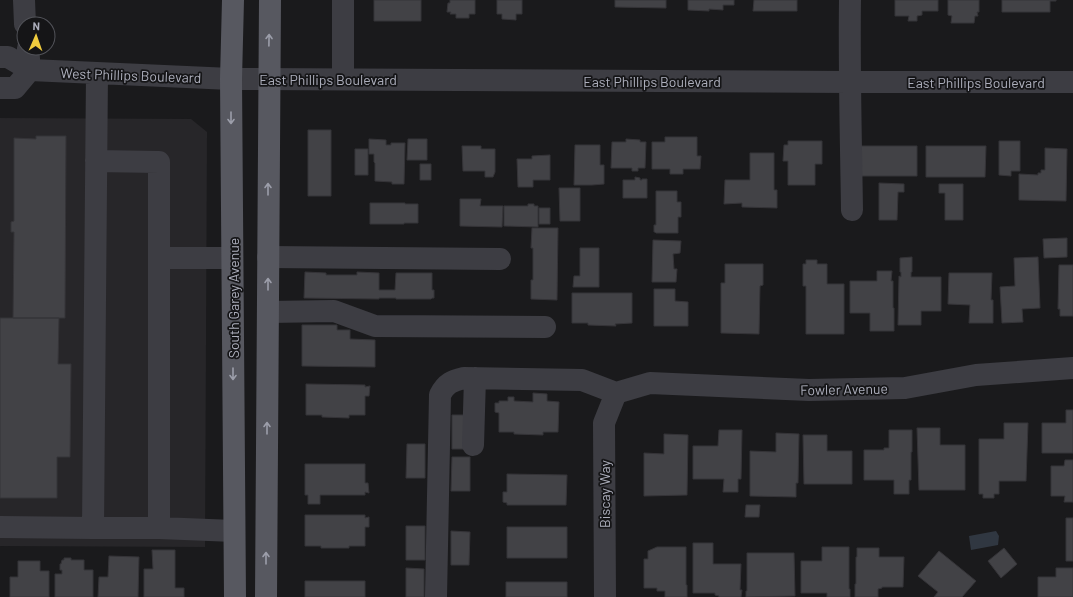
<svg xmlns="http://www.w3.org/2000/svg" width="1073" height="597" viewBox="0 0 1073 597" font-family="Barlow,sans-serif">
<rect width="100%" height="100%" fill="#1a1a1c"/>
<path fill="#272629" d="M0,118L191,119L207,132L205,547L0,546Z"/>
<path fill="#303741" d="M996,531L999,536L998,545L971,550L969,536Z"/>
<path fill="#424246" stroke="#353438" d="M374,0H421V21H374Z
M450,0H475V14H469V18H456V14H450L451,12H447L448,3H450Z
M497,0H522V14H516V20L502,19V14H497Z
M615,0H666V8L615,7Z
M688,0H734V5H723V10L709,9V11L688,10Z
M754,0H797V11H753Z
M895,0H938V11H922V15L917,16V21H908L909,16H895Z
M948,0H979V12H977L978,16H975L974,23H951L952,16L948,15Z
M1002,0H1056V1H1050V12H1002Z
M308,130H331V196H308Z
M36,136H66L65,318H13L14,232H11V222L14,221V138L36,139Z
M665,137H697V156H701L700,169H683V174H670V169H652V142H665Z
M369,139L386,140V145H391V143H405L404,184H392V182L375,181V163L374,162V154H369Z
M408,139H427V160H407Z
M626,139L640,140V142H646L645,168H638V171H632V168H611L612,142H626Z
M788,141H822V164H815V185H788V161H783L784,145H788Z
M999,141H1020V171H1011V176L999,175Z
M575,145H600V165H604V184L592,185H574Z
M462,146H481V149H495V172L493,177H485V171H463Z
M857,146H917V176H857Z
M926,146H986L985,177H926Z
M1045,148L1067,149L1066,201L1019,200V174L1038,175V173H1041V170H1045Z
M355,149H368V175H355Z
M750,153H774V190H777V208L742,207V203L724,204L725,180H750Z
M550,155V180H533V187H518L517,159H532V156Z
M420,164H431V180H420Z
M635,177L640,178V180H642V179H647V198H623V180H635Z
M879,183L904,184V192H898L897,220H879Z
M939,184H963V220H945V193H939Z
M559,188H580V221H560Z
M656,191H677V202H681V217H678V233H656L655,232H654V225H656Z
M460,199H481L480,206H503L502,227L460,226Z
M370,203H405V204H418V223H404V224H370Z
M528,204H534V206H538V227L504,226V206H528Z
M539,208H550V224H539Z
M532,228H558L557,300L531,299V280H533V248H531Z
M1067,238V257L1044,258L1043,239Z
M653,240L681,241L680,253L673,254L674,269H677L676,282H652Z
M580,248H599V287H573L574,276H580Z
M912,257V272H911V277H941V311H921V325H898L899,276L901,277V272H900V258Z
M1038,257L1040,308L1022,309L1023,322L1002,323L1000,287L1015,286L1014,258Z
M806,260H817V264H827V284H844V334H806V286H803V264H806Z
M725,264H763V285L760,286L759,334L721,333V283H725Z
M1059,265H1073V316H1060V309H1058Z
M877,271H892L891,281H893V308H894V331H870V313H850V281H877Z
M305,272L326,273V275H357V272L379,273V290H395L396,273H432V290H434V298H432L431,299H396V298H379V299L304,298Z
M949,273H992L991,300H993V323H969L970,305L948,304Z
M654,289H675V301L688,302V326H654Z
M572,293H632V323L615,324L616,326L588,325V323H572Z
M0,318H59L58,364H71L70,457H57V498H0Z
M302,325H337V330H350V339L375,340V367L302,366Z
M306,384L365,385V387L370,386L369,396H365V415H349V418L322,417V415H306Z
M533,393L547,394V401L559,402L558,432H543V435L514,434V432H499V413L495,412V403H499V401H508V397H514V401L533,402Z
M1066,410H1073V453H1042V423H1066Z
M452,415H470V449H452Z
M1004,423H1028L1026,481H999V494H994V498H983V494H979V439H1004Z
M917,428H940V445H965V490H919Z
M719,430H742L741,479H738V492H723L724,479H693V446H718Z
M889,430H912V452H911V480H909V494H894V480H864V450H884V448H889Z
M776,433L799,434L798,483H796V497L750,496V451L776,452Z
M664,434L688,435L687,495L644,496V453L664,454Z
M803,435H827V451H852V484H804Z
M407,444H425V478H406Z
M452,457H470V491H451Z
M1065,460H1073V502H1064L1065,496H1051V466H1064Z
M305,464H365V483H368L369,493L365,492V495H320V504H308V495H305Z
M507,474L567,475L566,505H507V503L503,502V492H507Z
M746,505H760L759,517H745Z
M305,515H365V518L369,517V527H365V546H349V548H321V546H305Z
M1066,518H1073V561H1066Z
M406,526H425V560H406Z
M507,527H567V558H507Z
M451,531L470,532L469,565H451Z
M693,543H713V564H741L740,590H742L741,597H719V596L715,595V593H693Z
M657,547H686V585H687V597H665V591H657V588H644V559H648V551Z
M822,547H849V589H850V597H827V593H801V561H822Z
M857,548H879V557H904L903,587H882V588L878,589V597H855V584H856V557H857Z
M1004,548L1017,564L1001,578L988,561Z
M152,550H175V588H184V597H144V569H153Z
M939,551L976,581L962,597H934L938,592L918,576Z
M747,553H794L795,596L746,597V591H747Z
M109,556L139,557L138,597H98L99,577H108Z
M64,558H71V560H84V570H93V597H55V574H62V570H60V564H61L62,560H64Z
M18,561H40V571H49V597H10V577H18Z
M406,568L424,569V597H406Z
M1056,568H1073V597H1038V577H1056Z
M305,581H365V597H305Z
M506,582H567V597H506Z"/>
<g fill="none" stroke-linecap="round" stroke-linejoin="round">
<path stroke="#3d3d43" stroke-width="22" d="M24,0L25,24
M850,0C849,70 851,140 852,210
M28,48L30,70
M0,57H8L30,70L231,79L849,82H1073
M343,79V0
M0,88H15L30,70
M268,257L500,259
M159,258H232
M268,312L334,311L375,326L545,327
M616,393L650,383L809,390L905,388L976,375L1073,368
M473,445L475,378
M0,527L93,528L97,73
M93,528H159V162L96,161
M159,528L234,531
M436,597L440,395C446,383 452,381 464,378L582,380L616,393
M605,597L604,423L616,393"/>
<path stroke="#575860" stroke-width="22" d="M233,0L231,79L235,597
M266,597L270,0"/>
</g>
<defs><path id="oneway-shaft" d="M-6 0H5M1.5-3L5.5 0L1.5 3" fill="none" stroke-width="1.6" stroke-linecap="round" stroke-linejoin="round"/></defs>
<g stroke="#9c9eaa">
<use href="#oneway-shaft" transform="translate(269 40) rotate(-89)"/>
<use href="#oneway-shaft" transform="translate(231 118) rotate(90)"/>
<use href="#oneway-shaft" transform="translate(268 189) rotate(-90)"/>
<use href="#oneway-shaft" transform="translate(268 284) rotate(-90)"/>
<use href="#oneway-shaft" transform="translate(233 374) rotate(90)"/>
<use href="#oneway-shaft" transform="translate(267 428) rotate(-90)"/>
<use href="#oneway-shaft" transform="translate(266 558) rotate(-90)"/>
</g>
<g text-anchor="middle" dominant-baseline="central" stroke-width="3.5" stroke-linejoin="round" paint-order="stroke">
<g font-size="14" fill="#adafbc" stroke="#151517">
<text transform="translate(131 75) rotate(2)">West Phillips Boulevard</text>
<text x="328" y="79">East Phillips Boulevard</text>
<text x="652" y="81">East Phillips Boulevard</text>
<text x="976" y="82">East Phillips Boulevard</text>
<text transform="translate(233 298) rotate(-90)">South Garey Avenue</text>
<text transform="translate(844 389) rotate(-1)">Fowler Avenue</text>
<text transform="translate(604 494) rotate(-90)">Biscay Way</text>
</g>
</g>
<g transform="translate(36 36) rotate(2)"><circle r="19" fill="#151517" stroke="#525359"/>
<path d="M0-3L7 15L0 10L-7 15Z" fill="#f0cc3e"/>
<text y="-6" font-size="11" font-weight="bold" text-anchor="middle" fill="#adafbc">N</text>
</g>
</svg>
